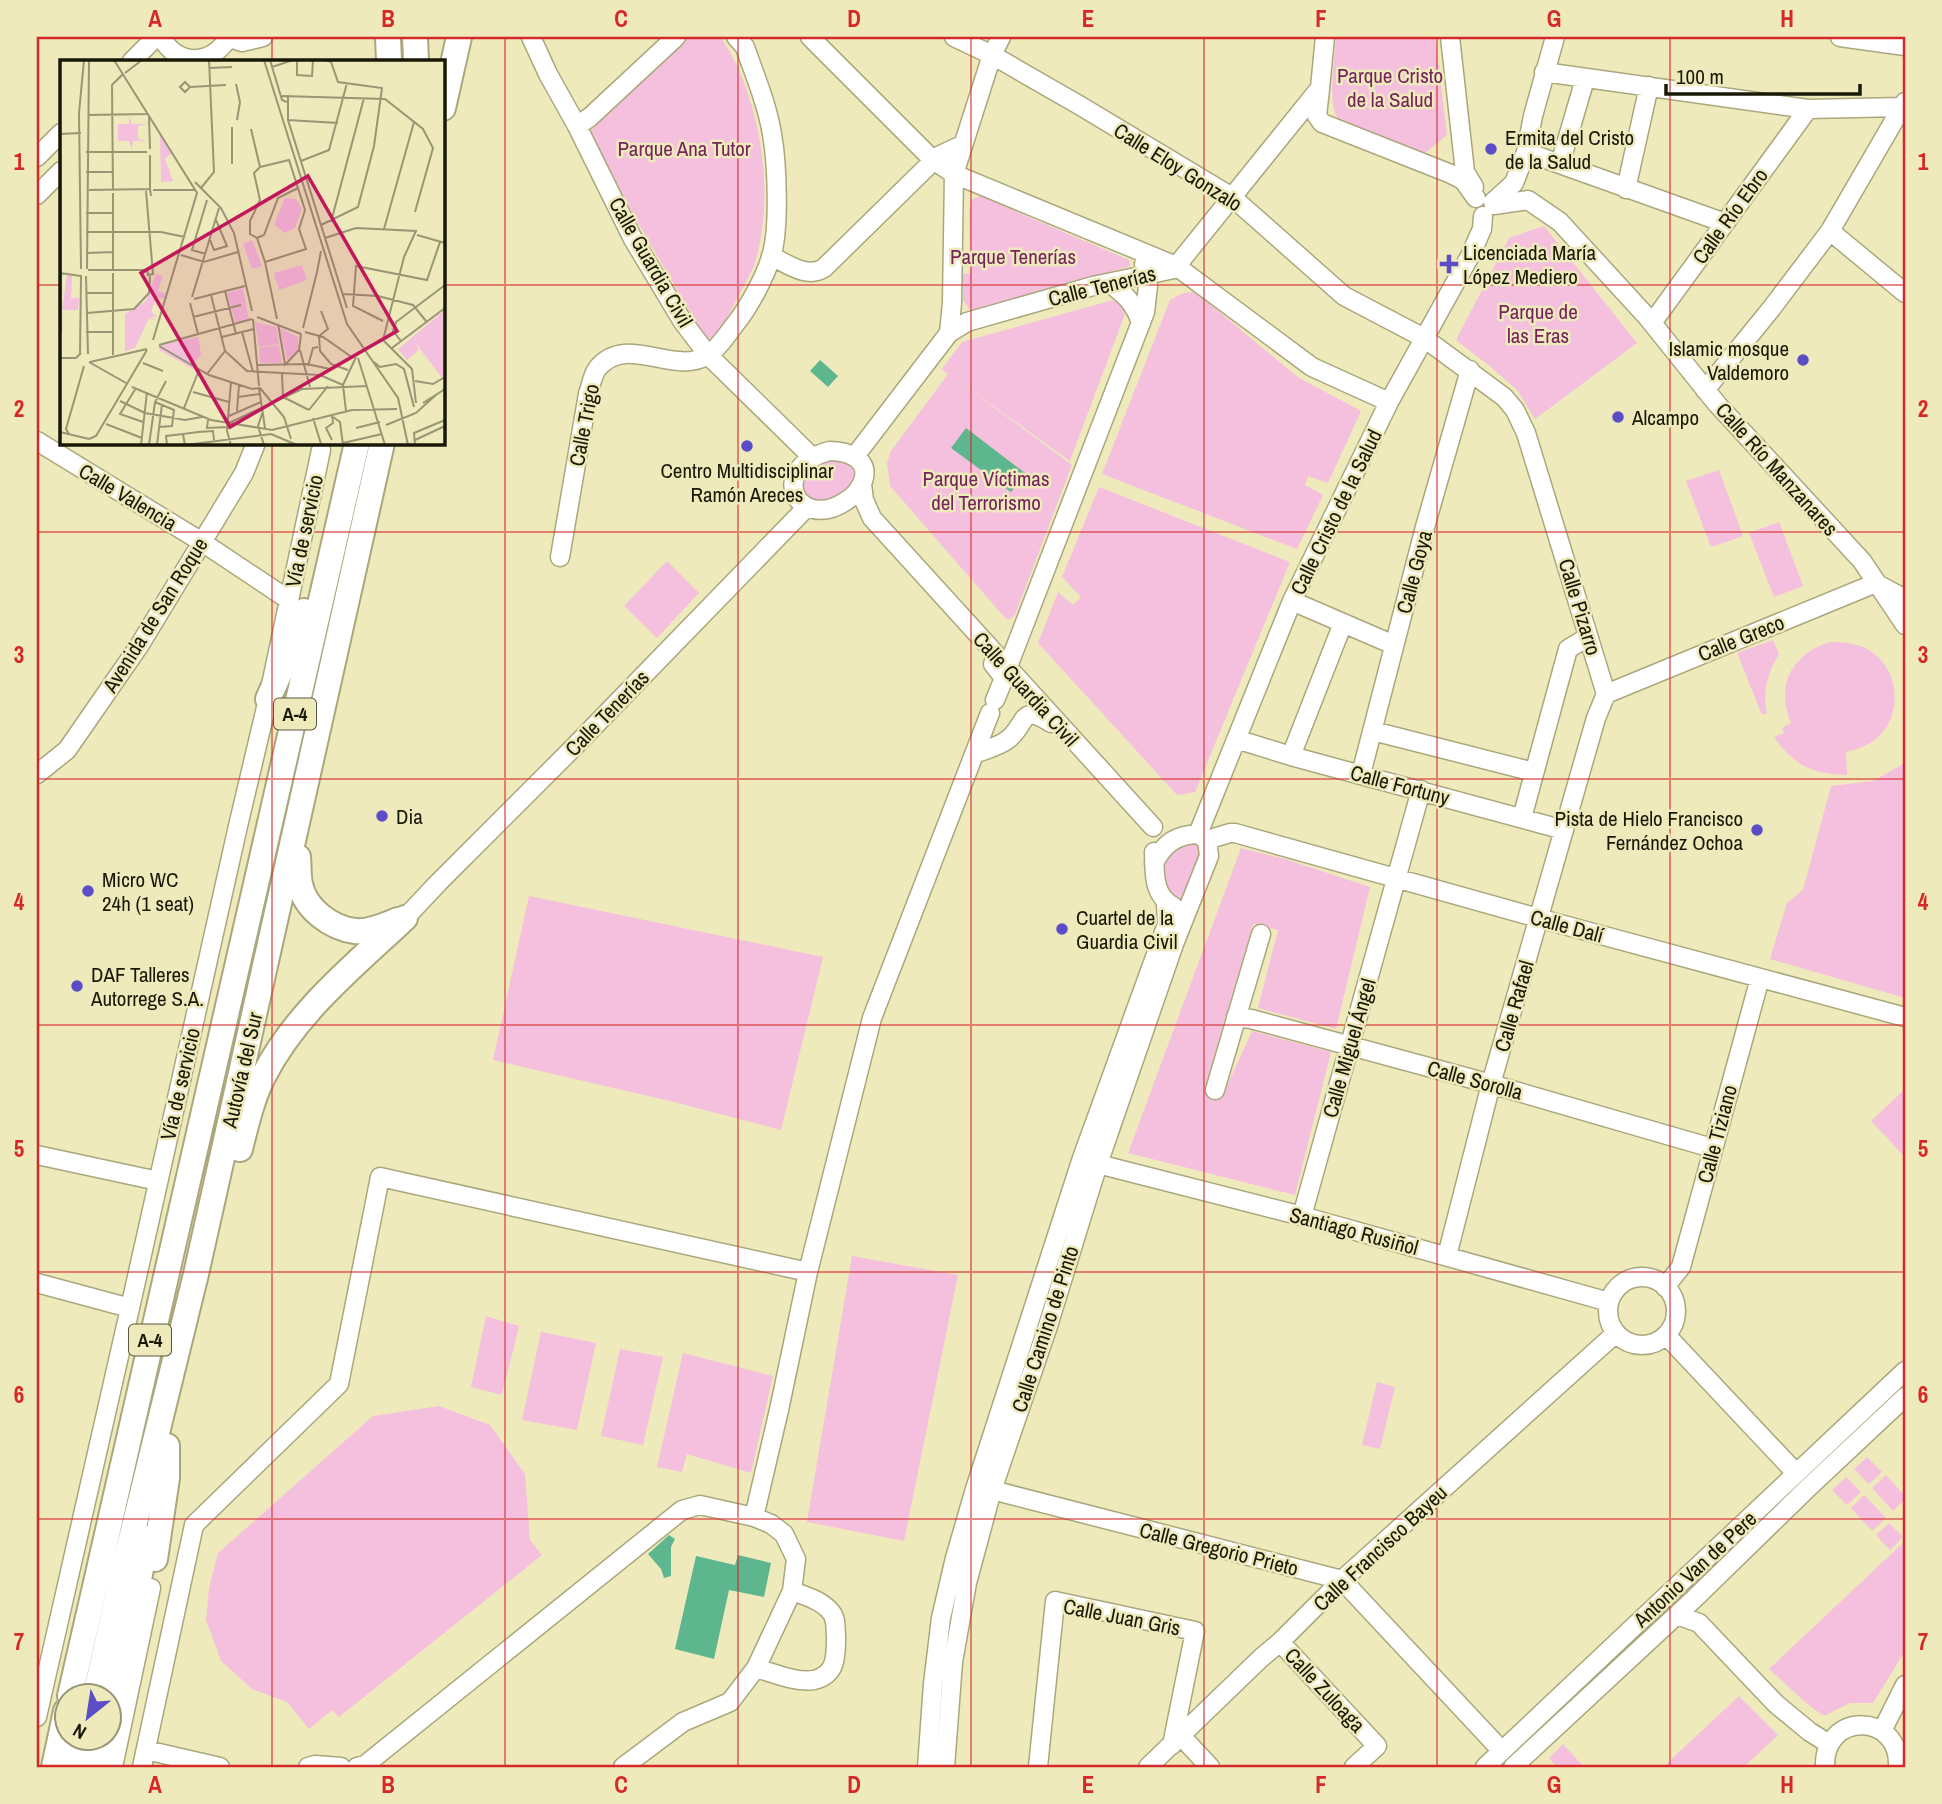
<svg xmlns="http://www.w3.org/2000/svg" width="1942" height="1804" viewBox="0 0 1942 1804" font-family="'Archivo Narrow',sans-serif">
<rect width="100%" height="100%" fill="#eeeabc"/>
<path fill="#f4c0de" d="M686,37H721C727,47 734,58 739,70C763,126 773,199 756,259C753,270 746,282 740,293C732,309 724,325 712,338L706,339L635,218L590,131Z
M1336,37H1435L1447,135L1425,153L1340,121C1326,108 1335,57 1336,37Z
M980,196L1129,260L1130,266L977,310L969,309L963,300V274L970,273L969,211L971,200Z
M1544,226L1637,343L1535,419L1517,390L1492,368L1456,340L1509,238Z
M1195,292L1299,378L1361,411L1328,483L1308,476L1305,485L1323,495L1297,549L1102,474L1170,300L1183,293Z
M1113,300L1122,307L1125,314L1070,461L953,377L1072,465L1015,615L1010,619H1006L890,486L887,463L891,451L948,374L942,369L962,342Z
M829,457L848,459L858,474L845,494L819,503L802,495C801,468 807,471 829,457Z
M1719,470L1743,536L1711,547L1686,481Z
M1099,487L1290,562L1195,792L1177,795L1038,643L1058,592L1073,605L1081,597L1062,577Z
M1779,522L1803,586L1774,597L1749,533Z
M667,561L699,593L657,638L624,606Z
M1773,640L1779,654C1768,672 1762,691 1767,713L1762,715L1737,653Z
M1830,642C1844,642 1860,643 1872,652C1900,671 1903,717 1876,739C1867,746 1857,749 1846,752L1847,775C1813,774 1794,766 1774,737L1784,733L1782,728L1791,723C1775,685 1792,654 1830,642Z
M1905,763V998L1770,959L1787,903L1803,890L1831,786L1873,781Z
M1197,841L1203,849L1185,898L1177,901C1162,891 1163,877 1163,860L1175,847Z
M1241,848L1285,859L1370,887L1336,1029L1258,1008L1278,930L1253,924L1204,1091L1222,1097L1252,1031L1331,1052L1295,1195L1128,1153Z
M529,896L823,957L781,1130L670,1101L493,1060Z
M1905,1089V1157L1871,1121Z
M852,1256L958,1275L904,1541L807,1522Z
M486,1316L519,1326L502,1395L471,1387Z
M541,1332L596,1343L577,1430L522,1420Z
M620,1349L663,1357L643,1445L601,1436Z
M683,1353L773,1376L751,1473L687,1454L682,1472L657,1467Z
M1377,1382L1395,1387L1380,1449L1362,1445Z
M439,1406L490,1425L525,1474L530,1540L542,1555L339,1717L332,1710L309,1729L287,1702L252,1689L221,1661L206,1620L209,1588L218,1553L373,1416Z
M1867,1457L1882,1472L1869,1484L1854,1469Z
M1886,1475L1905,1496V1499L1893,1511L1872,1488Z
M1846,1477L1861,1492L1847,1505L1832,1490Z
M1864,1495L1886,1518L1872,1531L1851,1508Z
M1889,1523L1903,1537L1890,1550L1876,1535Z
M1905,1541V1651L1873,1703H1850L1826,1715H1822L1805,1702L1769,1669Z
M1739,1696L1778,1735L1744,1767H1663Z
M1563,1744L1584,1767H1557L1549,1758Z"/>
<path fill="#5eb68f" d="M820,360L838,376L828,387L810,371Z
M966,428L1025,473L1011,492L951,448Z
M669,1535L675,1539L671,1547V1576L664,1578L661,1569L648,1554Z
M738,1555L771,1563L764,1597L729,1590L714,1659L675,1649L696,1556L735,1565Z"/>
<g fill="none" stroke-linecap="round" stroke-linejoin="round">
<g stroke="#aba77c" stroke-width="21">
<path id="minor" d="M161,37C178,67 211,66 229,37
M228,37L242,42L263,37
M531,37L548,74L577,126L633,239L683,322L708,355L812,457
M810,37L932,159L954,174L1176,266L1312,367L1389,402
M954,37L992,55L1079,105L1232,197L1344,296L1424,338L1504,397L1515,410L1526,433L1606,694L1596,718L1491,1084L1447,1256
M1450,37L1465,172L1474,187
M1840,37L1905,46
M132,61L149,44L153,37
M1544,72L1808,109L1902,107
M1320,89L1317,116L1322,123L1451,174L1463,180L1476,198
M577,126L590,117L676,37
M1526,152L1725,223
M37,157L61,133
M1560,164L1585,79
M1626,189L1649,86
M37,195L61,171
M1493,202L1514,183L1526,152L1533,116L1555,37
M1494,205L1528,200L1560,222L1648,318L1717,404L1862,561L1905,625
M1830,231L1905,293
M771,256C788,264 807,279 824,268L929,165L932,159L962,145
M1109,283C1125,294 1135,304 1141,323
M1652,323L1808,109
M949,333L952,303L954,174L992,55L1001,37
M1705,390L1771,309L1830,231L1905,102
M37,441L202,542L289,600
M829,451C846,451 871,458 863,481C860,489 853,497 846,501C798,533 765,469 829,451Z
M855,456L949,333L967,322L1093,286L1174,269L1320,88L1325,37
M862,484L864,500L872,518L1153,827
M560,557L588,394C591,386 592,376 597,369C626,332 674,377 708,355C719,348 728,333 736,323C749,307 765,277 771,257C780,230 777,162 772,134C767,104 755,76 745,47L736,37
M1879,585L1905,599
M1292,601L1394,645
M993,664L1004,678L995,700
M1007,669L1145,312L1148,286L1144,264
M1606,694L1876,583
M1373,731L1534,772
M1236,739L1291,756L1564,830
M974,754C984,750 998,747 1007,740C1027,726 1019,702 1051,723
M1291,756L1343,623
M37,774L67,750L139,646L244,473L256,443
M1361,774L1425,527L1470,370
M1522,818L1568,649L1588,637
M1198,834L1292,601L1389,402L1470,256L1482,229L1483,216
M1207,840L1230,833H1235L1538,918L1905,1017
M1154,852C1155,874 1152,894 1174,907
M405,918L439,882L573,748L807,507
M1236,1017L1251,1019L1491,1084L1712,1148
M1215,1090L1261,934
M37,1155L158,1181
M1098,1164L1302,1216L1609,1302
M1302,1216L1421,790
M1608 1311a34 34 0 1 1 68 0a34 34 0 1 1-68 0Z
M37,1283L130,1308
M1665,1287L1681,1267L1760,978
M1666,1335L1796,1473
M992,1490L1342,1580L1502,1751
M754,1517L779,1410L808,1272L872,1018L990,713
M1677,1615L1699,1623L1776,1704L1810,1732L1829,1744
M1280,1642L1377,1746L1354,1767
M756,1668C774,1673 796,1683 814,1680C837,1675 836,1655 836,1636C835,1627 837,1618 830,1611C821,1600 805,1596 792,1591
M37,1717L130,1308L238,826L268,699L321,450
M1882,1731L1905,1685
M1181,1736L1210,1767
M146,1750L220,1767
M113,1767L151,1588
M142,1767L194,1525L339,1384L380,1177L808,1272
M308,1767L315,1765L341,1767
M357,1767L365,1765L682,1510L700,1505L754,1517L771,1524L784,1534L796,1559L792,1591L756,1668L730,1702L683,1722L623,1767
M927,1767L933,1684L941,1618L955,1558L975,1489L1082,1158L1167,924L1166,903
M945,1767L953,1662L967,1583L992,1490L1048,1326L1098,1164L1174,944L1209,856L1207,840L1198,834C1176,835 1164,843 1154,863
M1038,1767L1055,1601L1195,1631L1172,1745
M1148,1767L1261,1658L1280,1642L1342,1580L1616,1333
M1485,1767L1905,1371
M1513,1767L1694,1599L1810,1486L1905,1397
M1825,1767C1823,1711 1901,1712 1898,1767"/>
</g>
<g stroke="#aba77c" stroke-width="28">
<path id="highway" d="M388,37L389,61
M415,37L416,61
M443,108L459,37
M268,699L296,637L304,611
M298,857C299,865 298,875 300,884C305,909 331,928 355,931C369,933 385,925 398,920
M240,1149C246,1125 252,1099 263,1077C295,1013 354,966 405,918
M155,1559L167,1478V1446
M70,1696L357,443
M95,1696L126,1559L196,1274L382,443
M108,1720L131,1621L147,1538
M54,1767L66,1711
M78,1767L85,1738
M98,1767L105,1738"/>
</g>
<use href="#minor" stroke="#fff" stroke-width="18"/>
<use href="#highway" stroke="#fff" stroke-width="24"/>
</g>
<path fill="none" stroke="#d62828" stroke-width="2" stroke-opacity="0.55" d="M272,37V61M505,37V1767M738,37V1767M971,37V1767M1204,37V1767M1437,37V1767M1670,37V1767M37,285H61M443,285H1905M272,443V1767M37,532H1905M37,779H1905M37,1025H1905M37,1272H1905M37,1519H1905"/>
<g fill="#5a4dc5" stroke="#eeeabc" stroke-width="2.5">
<circle cx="1491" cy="149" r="7"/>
<path d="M1445.5 253.5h7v7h7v7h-7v7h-7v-7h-7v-7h7z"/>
<circle cx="1803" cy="360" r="7"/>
<circle cx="1618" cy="417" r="7"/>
<circle cx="747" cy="446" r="7"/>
<circle cx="382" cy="816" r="7"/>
<circle cx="1757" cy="830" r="7"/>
<circle cx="88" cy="891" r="7"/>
<circle cx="1062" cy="929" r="7"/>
<circle cx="77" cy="986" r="7"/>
</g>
<g text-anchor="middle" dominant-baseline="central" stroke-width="5" stroke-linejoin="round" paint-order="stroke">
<g fill="#eeeabc" stroke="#59573d" stroke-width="2">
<rect x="274" y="698.5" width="42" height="31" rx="5"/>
<rect x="129" y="1324.5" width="42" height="31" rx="5"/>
</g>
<g font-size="19" font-weight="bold" fill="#191807">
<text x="295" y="714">A-4</text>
<text x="150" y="1340">A-4</text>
</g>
<g font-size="21" fill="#76225c" stroke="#eeeabc">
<text x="1390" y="75">Parque Cristo<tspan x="1390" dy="24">de la Salud</tspan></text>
<text x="684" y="148">Parque Ana Tutor</text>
<text x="1013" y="256">Parque Tenerías</text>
<text x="1538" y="311">Parque de<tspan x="1538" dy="24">las Eras</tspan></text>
<text x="986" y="478">Parque Víctimas<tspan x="986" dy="24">del Terrorismo</tspan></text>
</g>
<g font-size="21" fill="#191807" stroke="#eeeabc" text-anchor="start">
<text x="1505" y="137">Ermita del Cristo<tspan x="1505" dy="24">de la Salud</tspan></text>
<text x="1463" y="252">Licenciada María<tspan x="1463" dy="24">López Mediero</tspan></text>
<text x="1789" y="348" text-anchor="end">Islamic mosque<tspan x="1789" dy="24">Valdemoro</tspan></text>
<text x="1632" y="417">Alcampo</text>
<text x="747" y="470" text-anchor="middle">Centro Multidisciplinar<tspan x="747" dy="24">Ramón Areces</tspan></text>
<text x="396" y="816">Dia</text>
<text x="1743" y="818" text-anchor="end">Pista de Hielo Francisco<tspan x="1743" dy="24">Fernández Ochoa</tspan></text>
<text x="102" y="879">Micro WC<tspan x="102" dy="24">24h (1 seat)</tspan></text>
<text x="1076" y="917">Cuartel de la<tspan x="1076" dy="24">Guardia Civil</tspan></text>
<text x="91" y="974">DAF Talleres<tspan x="91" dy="24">Autorrege S.A.</tspan></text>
</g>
<g font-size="21" fill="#191807" stroke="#eeeabc">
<text transform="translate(1178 167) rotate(32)">Calle Eloy Gonzalo</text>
<text transform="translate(1730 216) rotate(-54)">Calle Río Ebro</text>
<text transform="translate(651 262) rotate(60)">Calle Guardia Civil</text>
<text transform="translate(1102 286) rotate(-14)">Calle Tenerías</text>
<text transform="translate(584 425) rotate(-79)">Calle Trigo</text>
<text transform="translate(1777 469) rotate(48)">Calle Río Manzanares</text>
<text transform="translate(128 497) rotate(31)">Calle Valencia</text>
<text transform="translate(1336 512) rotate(-64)">Calle Cristo de la Salud</text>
<text transform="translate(304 531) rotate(-78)">Vía de servicio</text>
<text transform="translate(1414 572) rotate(-75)">Calle Goya</text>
<text transform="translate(1580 607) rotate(73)">Calle Pizarro</text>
<text transform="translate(155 615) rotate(-58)">Avenida de San Roque</text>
<text transform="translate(1741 638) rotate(-22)">Calle Greco</text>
<text transform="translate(1026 689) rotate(48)">Calle Guardia Civil</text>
<text transform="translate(607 713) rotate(-46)">Calle Tenerías</text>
<text transform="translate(1400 785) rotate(15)">Calle Fortuny</text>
<text transform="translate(1567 926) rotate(15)">Calle Dalí</text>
<text transform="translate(1514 1006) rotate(-74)">Calle Rafael</text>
<text transform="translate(1349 1048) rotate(-74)">Calle Miguel Ángel</text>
<text transform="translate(242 1070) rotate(-77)">Autovía del Sur</text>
<text transform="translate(1475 1080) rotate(15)">Calle Sorolla</text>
<text transform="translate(180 1084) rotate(-77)">Vía de servicio</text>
<text transform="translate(1717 1134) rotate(-75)">Calle Tiziano</text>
<text transform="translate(1354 1231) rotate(15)">Santiago Rusiñol</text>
<text transform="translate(1045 1329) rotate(-72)">Calle Camino de Pinto</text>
<text transform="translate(1380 1548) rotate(-43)">Calle Francisco Bayeu</text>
<text transform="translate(1219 1549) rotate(14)">Calle Gregorio Prieto</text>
<text transform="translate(1695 1569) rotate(-43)">Antonio Van de Pere</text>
<text transform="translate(1122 1617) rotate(11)">Calle Juan Gris</text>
<text transform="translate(1325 1690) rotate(47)">Calle Zuloaga</text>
</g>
</g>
<g transform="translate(60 60)">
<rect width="385" height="385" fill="#eeeabc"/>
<path d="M69,55L72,64H88L78,66V79L88,81H73L72,90L69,81H58V64H69ZM100,74L112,93L105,99L113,121L101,122ZM225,138L236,139L242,149L235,168L224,173L214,164ZM192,180L202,206L192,209L183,184ZM242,205L247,220L219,230L214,213ZM96,214L103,216L98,231L106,234L105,239L96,237L91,252L99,257L90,256L98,261L89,258L75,288L65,291V254L86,241ZM7,215H12L11,238H19L18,250H2ZM183,228L189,260L176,263L171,249L179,247L182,255L179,245L171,247L167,233ZM385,250V316L382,318L354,281L359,290L347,300L338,289ZM195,262L216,267L219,284L199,287ZM220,268L238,277V289L227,301ZM138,277L141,294L134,304L137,311L99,290L101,285ZM219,285L222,303H200L199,288Z" fill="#f4c0de"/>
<path fill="none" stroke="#999674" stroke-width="2" d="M54,0L137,133L93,280M204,0L287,264L338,338L348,385M210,0L222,40L227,42M237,0V15L252,16L253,0M212,7L233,0M149,8L172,7M65,13L82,0M176,24L180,42L177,60M130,27L125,32L120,27L125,22L130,27L166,25M222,36L325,39L363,69L373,88L355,152M228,37V60L287,248M0,54L1,211M28,55L87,54M89,56L90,89M228,60L278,63M191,69L200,107L229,100L245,150L239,169L246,189L205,202M0,74L21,73M26,92H87M241,101L269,90L287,23M172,104V67M200,107L194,113L200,140L190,161V174L197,178L205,202L217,259M26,112H52M135,122L161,148L174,173L192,251M141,128L154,112L149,0M90,129V95M29,130L90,129L91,136M93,130H135M53,131L52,25L63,14M86,131L93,214L88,215L87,210M53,133V211M26,153H53M271,162L304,38M261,165L298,147L314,86L322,28L278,22L271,2L265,0M324,169L354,62M26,172H101L125,177M357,175L385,183M197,178L204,175L218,138L238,128M265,178L296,168L356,171L344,197L323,280M150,180L154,190L167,186L156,160M27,193L53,192M146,194L132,190L147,140M121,195L144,202L178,192M21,209L19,53L24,0M27,209L29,0M28,210H86M257,212L261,191M0,213L21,216M1,213V272M26,216L28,294M165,231L176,274M26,233H53M283,234L318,236L353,245L366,261M151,235L165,291L187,311L260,315L283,325M132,237L159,148M134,239L185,226M130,243L138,274M261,251L268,269L259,276L260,291L271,304L288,310M27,253L74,249L89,233L90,216M133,257L181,245M197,257L241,274M193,259L199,326M323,261L293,246L296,206L367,220L380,182M218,264L225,304M243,268L257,212M26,272H53M182,272L193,312M245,272L263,277L293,298M162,277L194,269M323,280L352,309L356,343M341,281L333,271L336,262L385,225M99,285L192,259M99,286L149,315L192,329L200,328M332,288L385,248M240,290L250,327M20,294L21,215M53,295V213M0,298H16L21,293M298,298L325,385M29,302L66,323M30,302L87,289M314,302L320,307L336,304L344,309L354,347M83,303L103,311M198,305L247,304L270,309M224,306L239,290L241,274M248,306L253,288L258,287M147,314L165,291M222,314L223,337M355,321L373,324L385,317M72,327L151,360L212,370L292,350L337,349M76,328L60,354L83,362M199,328L205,368M200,328L224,357L231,379M133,332L169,342M178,337L199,334M223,337L249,350M60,341L85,353L125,360L142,357M95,342L114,350L112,366L99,367M363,343L385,329M124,348L139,310M249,350L268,326M177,351L179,325M203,351L198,366L204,385M286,351L283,325L296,297M272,355L273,363L266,368L272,380M169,356L201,342M273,357L280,362L283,385M253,358L261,384M148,360L147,368L168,367M169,363L242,329L307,326M46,364L82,378M326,365L356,353L377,334M296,368L320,362M0,372L29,379M9,374L6,369L24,306M29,379L36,376L87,290M355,380L385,366M283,383L322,374M81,385L87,332M89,385L95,342L106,321M97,385L102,344M107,385L106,376L123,374M125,385L211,374L237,385M125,385L123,374L138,372L153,371L154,380M171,385L167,371L171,322M355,385L354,373L385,360"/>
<path fill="#c2185b" fill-opacity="0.15" stroke="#c2185b" stroke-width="3.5" d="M248,116L337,271L170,367L81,213Z"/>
<rect width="385" height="385" fill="none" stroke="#191807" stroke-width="3.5"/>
</g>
<rect width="1942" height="1804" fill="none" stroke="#eeeabc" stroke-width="77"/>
<g transform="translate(88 1717) rotate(210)"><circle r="33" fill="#eeeabc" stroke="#999674" stroke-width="2"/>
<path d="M0-5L12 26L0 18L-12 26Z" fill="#5a4dc5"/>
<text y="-10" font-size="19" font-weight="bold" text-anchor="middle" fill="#191807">N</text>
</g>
<path d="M1666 84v10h194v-10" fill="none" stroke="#191807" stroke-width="3.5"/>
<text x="1676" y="84" font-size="21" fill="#191807" stroke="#eeeabc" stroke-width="5" paint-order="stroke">100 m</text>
<rect x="38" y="38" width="1866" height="1728" fill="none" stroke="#d62828" stroke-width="2.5"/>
<g font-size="23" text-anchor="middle" font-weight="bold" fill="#d62828">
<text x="155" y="27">A</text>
<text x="388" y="27">B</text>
<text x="621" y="27">C</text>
<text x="854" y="27">D</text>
<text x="1088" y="27">E</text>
<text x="1321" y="27">F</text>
<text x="1554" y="27">G</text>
<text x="1787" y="27">H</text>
<text x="19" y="170">1</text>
<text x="1923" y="170">1</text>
<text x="19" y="417">2</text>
<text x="1923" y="417">2</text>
<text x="19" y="663">3</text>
<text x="1923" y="663">3</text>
<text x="19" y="910">4</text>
<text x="1923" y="910">4</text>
<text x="19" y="1157">5</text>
<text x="1923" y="1157">5</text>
<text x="19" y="1403">6</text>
<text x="1923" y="1403">6</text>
<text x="19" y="1650">7</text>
<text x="1923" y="1650">7</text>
<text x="155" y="1793">A</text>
<text x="388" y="1793">B</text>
<text x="621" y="1793">C</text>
<text x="854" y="1793">D</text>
<text x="1088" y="1793">E</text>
<text x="1321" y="1793">F</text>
<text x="1554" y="1793">G</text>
<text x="1787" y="1793">H</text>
</g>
</svg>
